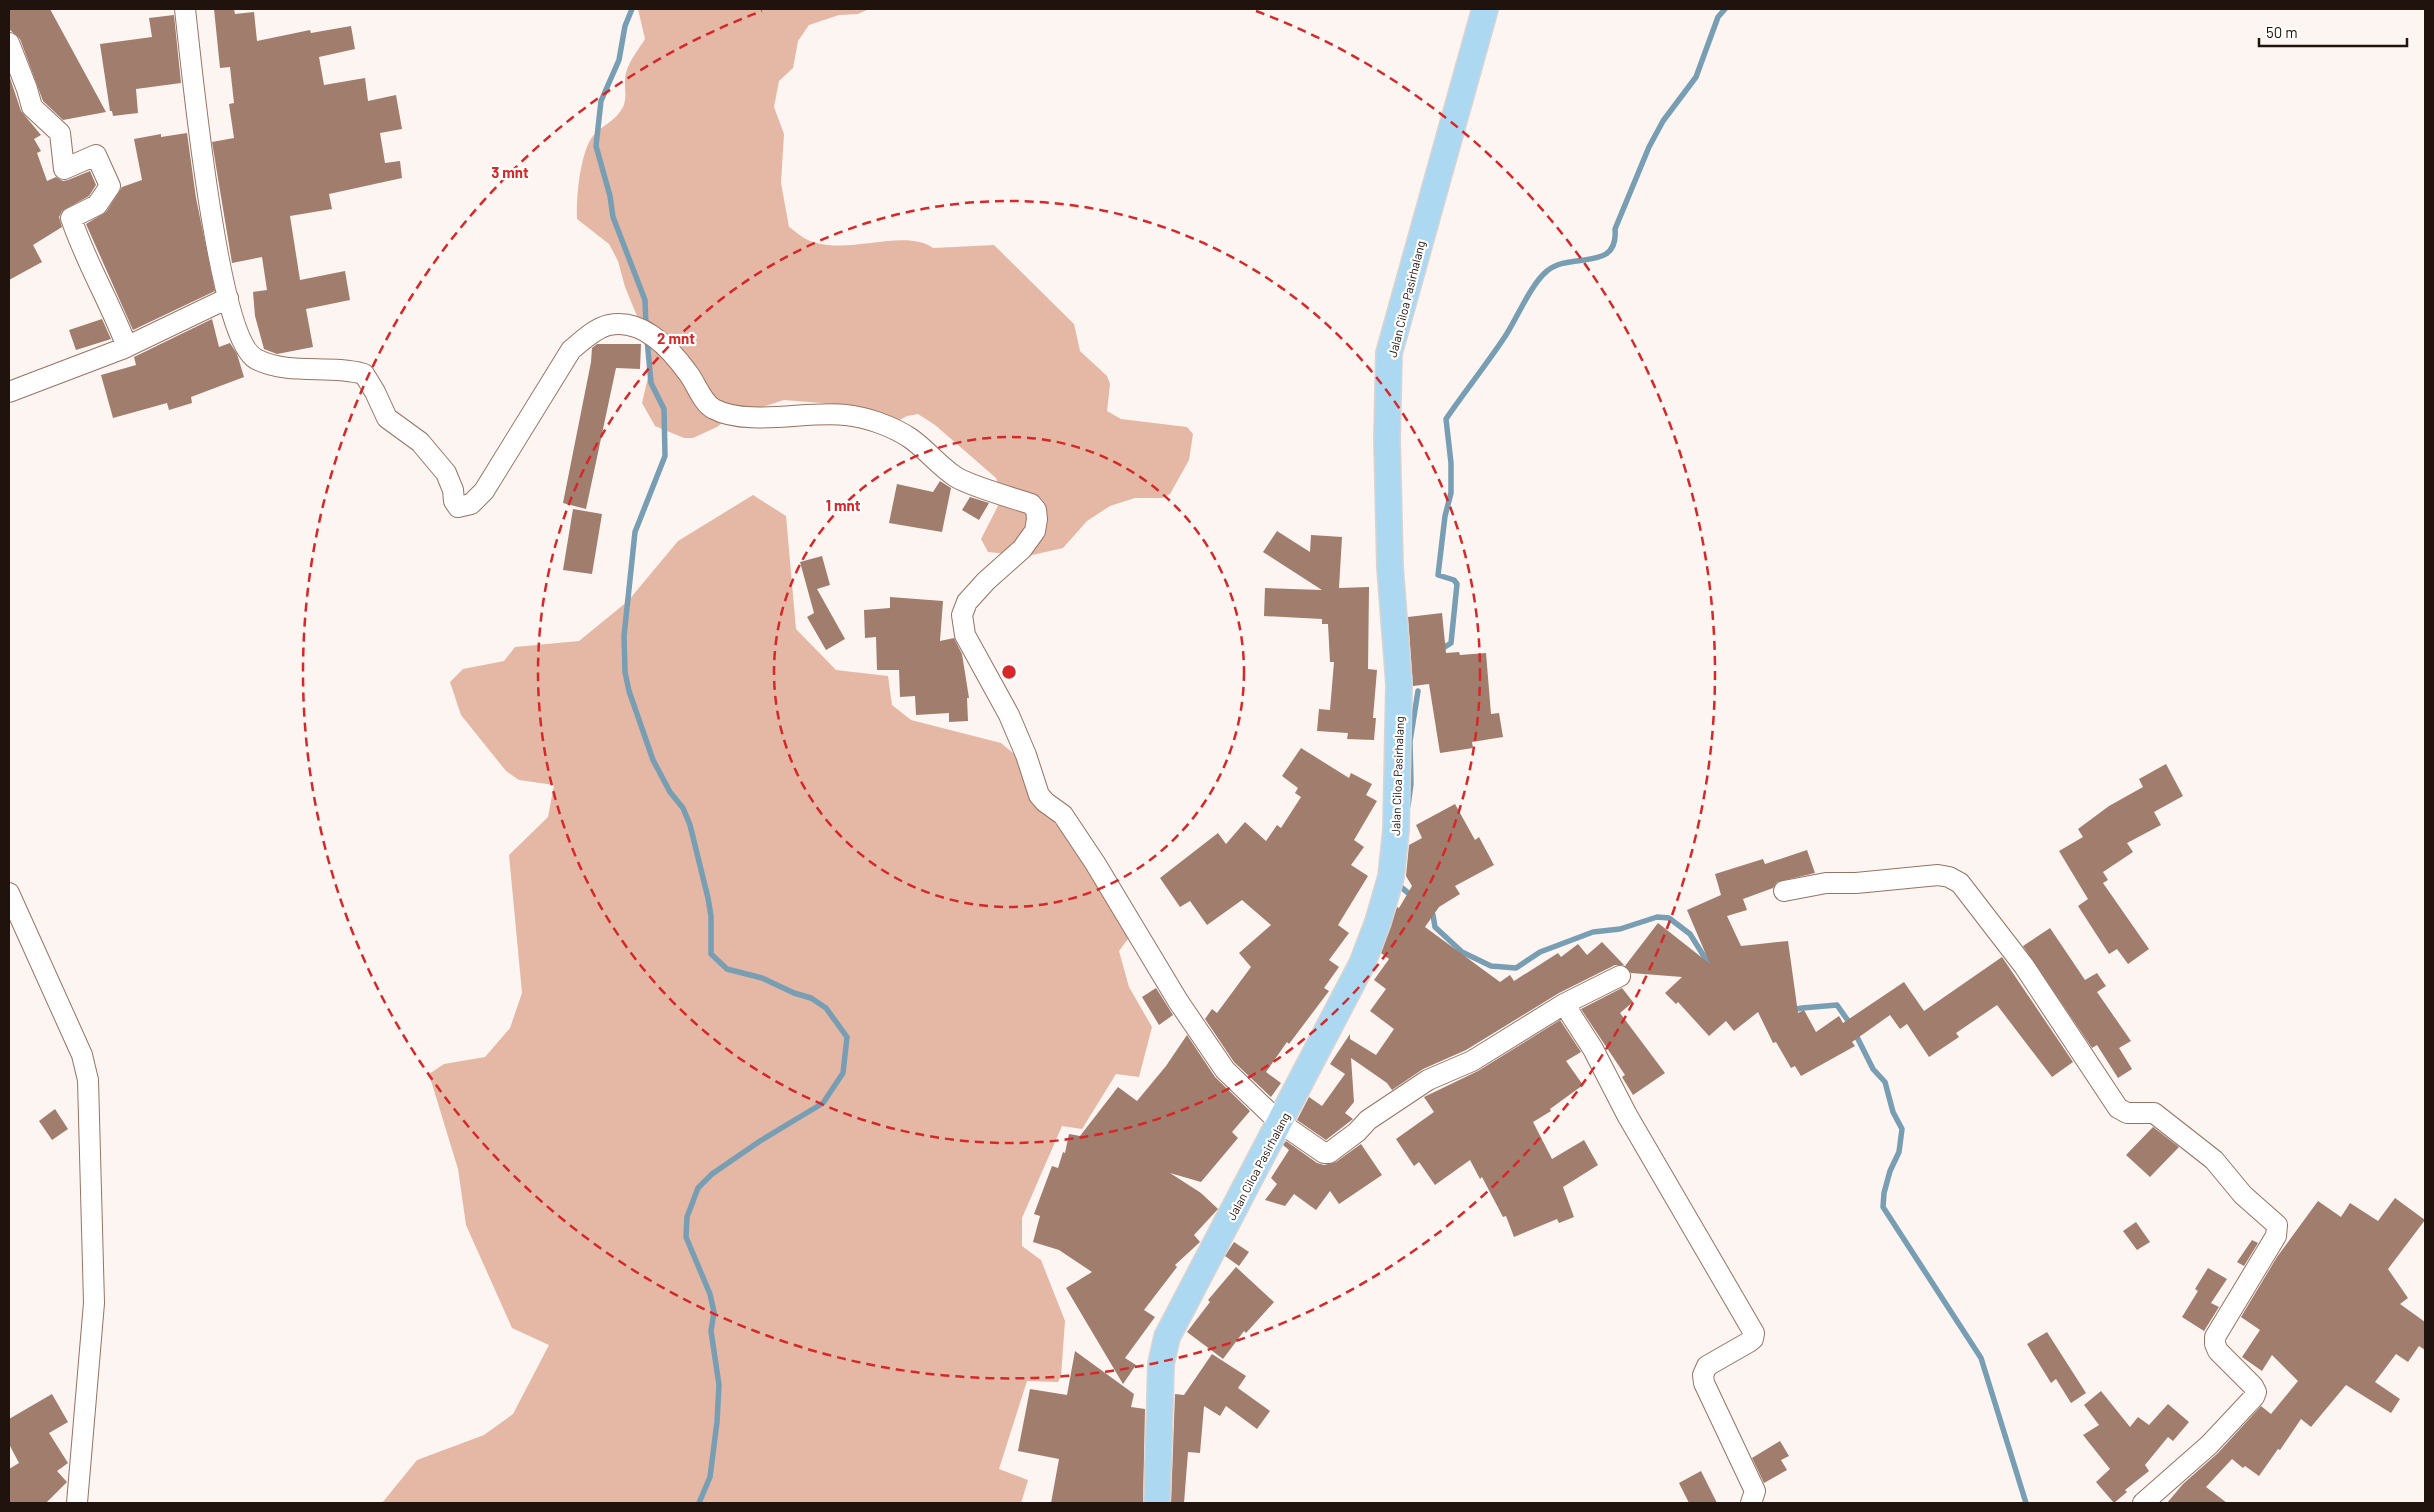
<svg xmlns="http://www.w3.org/2000/svg" width="2434" height="1512" viewBox="0 0 2434 1512" font-family="Barlow,sans-serif">
<rect width="100%" height="100%" fill="#fdf5f1"/>
<path fill="#e5b8a5" d="M638,9H869L858,14L839,15L809,25L798,41L793,68L779,81L774,107L784,134L781,183L789,227C795,231 801,237 808,240C845,257 905,227 933,248L994,245L1074,324L1080,351L1107,376L1110,384L1107,411L1121,419L1187,427L1193,434L1189,460L1170,494L1162,498H1135L1110,506L1087,521L1063,548L1028,556L988,552L981,539L1003,496L996,478L935,425L918,414L907,416L892,424L875,412L858,406L784,400L728,418L717,427L693,438H684L655,426L642,403L648,377L649,345L625,287L618,261L609,244L577,219C576,199 580,152 593,136C602,125 616,121 623,107C628,96 623,84 626,73C629,61 638,50 645,39Z
M753,495L786,516L796,629L836,670L888,676L892,705L911,720L1001,743L1019,758L1066,828L1130,936L1119,951L1129,987L1152,1027L1139,1077L1116,1074L1082,1129L1062,1126L1022,1218V1246L1041,1260L1065,1321L1061,1376L1058,1382L1027,1381L999,1469L1028,1480L1021,1503H382L417,1460L484,1435L513,1414L549,1345L512,1328L466,1225L458,1169L429,1074L444,1064L485,1057L510,1028L522,993L509,855L548,817L554,785L519,780L506,771L461,715L450,682L463,669L504,661L515,647L579,641L628,601L678,541Z"/>
<g fill="none" stroke-linecap="round" stroke-linejoin="round">
<path stroke="#789eb4" stroke-width="5.5" d="M632,9L625,26L619,60L601,101L596,146L610,196L613,217L645,300L646,327
M647,339L651,383L664,409L665,456L635,532L624,636L625,672L629,691L653,760L670,792L683,808L690,825L708,898L711,916V954L727,969L762,978L794,993L811,998L826,1008L847,1037L843,1073L823,1103L760,1141L712,1174L698,1188L687,1217L686,1237L710,1294L714,1312L711,1331L719,1385L717,1422L710,1477L699,1503
M1440,650L1451,643L1457,584L1454,580L1438,575L1445,516L1451,493V463L1446,419C1465,391 1487,364 1506,335C1517,318 1531,284 1547,271C1570,251 1619,273 1615,229L1649,147L1663,121L1696,77L1718,17L1725,9
M1408,806L1411,784L1410,741L1418,691
M1396,883L1412,896
M1427,912L1433,915L1435,927L1462,952L1491,966L1516,968L1540,952L1593,932L1620,929L1657,917L1669,918L1690,934L1710,966
M1792,1010L1802,1008L1837,1005L1851,1025L1873,1069L1885,1082L1893,1112L1902,1129L1899,1152L1890,1171L1884,1193L1883,1207L1981,1358L2026,1503"/>
</g>
<path fill="#a17d6e" d="M9,9H50L106,112L63,120L43,101L20,39L9,29Z
M214,9H234L235,14L254,12L257,41L310,30L311,33L351,26L355,49L319,57L324,85L365,78L368,101L396,95L402,129L380,133L385,163L400,161L402,178L329,194L332,209L290,216L300,280L345,271L350,300L306,309L313,347L277,354L264,349L255,316L253,292L267,290L262,257L232,263L212,142L234,138L229,104L234,103L230,67L220,68Z
M174,15L181,83L136,89L138,113L113,116L112,111H110L100,44L152,37L149,18Z
M9,75L21,111L41,135L34,139L41,151L37,153L47,181L56,177L63,181L68,180L90,171L96,185L89,196L62,211L59,217L62,227L33,245L42,262L9,280Z
M187,133L196,198L215,291L133,330L86,224L106,212L122,187L142,180L134,139L161,134V137Z
M102,319L111,339L76,350L69,330Z
M212,319L219,347L230,343L237,354L244,377L191,397L192,403L169,410L167,403L113,418L101,375L136,365L134,357Z
M597,344H641L640,369L616,368L586,509L563,503L591,362L592,348Z
M940,481L951,488L942,532L889,523L897,484L933,492Z
M970,497L989,503L979,520L962,510Z
M573,509L602,514L592,574L563,570Z
M1277,531L1310,552L1311,535L1342,537L1339,588L1369,587L1368,669L1377,670L1373,718H1376L1374,740L1347,739L1348,733L1317,731L1319,709L1330,710L1334,662H1330L1328,624H1322V619L1264,616L1265,588L1322,590L1263,552Z
M822,556L830,585L817,589L845,639L826,650L807,617L814,613L800,562Z
M890,597L943,601L940,641L954,638L962,654L969,698H967L968,721L949,722V713L916,715L915,696L900,697L899,670H877L876,637L865,638L864,610L890,608Z
M1442,613L1446,653L1459,652L1460,655L1486,653L1491,714L1499,713L1503,737L1472,742L1473,748L1440,753L1429,684L1413,686L1408,617Z
M1301,748L1349,778L1351,773L1372,784L1366,795L1377,801L1354,840L1364,847L1351,865L1368,876L1338,925L1349,933L1329,960L1339,967L1324,988L1329,991L1289,1044L1287,1042L1266,1072L1281,1083L1271,1097L1234,1062L1205,1019L1212,1009L1217,1013L1251,967L1239,953L1271,925L1242,900L1207,925L1190,901L1180,907L1160,878L1218,833L1226,844L1245,822L1266,841L1277,825L1281,828L1301,797L1295,793L1298,788L1282,776Z
M2166,764L2183,796L2154,812L2161,825L2127,843L2133,852L2103,872L2108,880L2103,883L2149,949L2128,964L2117,949L2109,954L2078,906L2088,899L2059,851L2083,837L2078,829L2109,806L2143,787L2139,779Z
M1455,804L1475,840L1479,837L1494,865L1455,886L1460,894L1439,907L1425,927L1500,982L1510,975L1514,981L1558,953L1561,957L1578,944L1587,955L1602,942L1624,965H1615L1559,993L1466,1050L1423,1069L1392,1090L1387,1083L1351,1058L1354,1102L1345,1113L1353,1119L1326,1140L1297,1120L1309,1097L1322,1106L1345,1074L1330,1064L1350,1034V1039L1376,1055L1394,1029L1370,1011L1386,989L1374,980L1389,959L1381,953L1397,907L1399,908L1412,886L1406,876L1409,845L1422,838L1416,825Z
M1807,850L1815,873L1777,882L1773,888L1743,899L1747,910L1727,916L1741,946L1788,941L1798,1013L1804,1010L1816,1032L1839,1016L1843,1023L1904,982L1924,1011L2002,957L2073,1062L2052,1077L1997,1005L1956,1033L1959,1037L1929,1057L1907,1024L1900,1029L1890,1015L1852,1042L1855,1046L1801,1076L1795,1066L1791,1068L1776,1042L1773,1043L1758,1012L1734,1031L1726,1021L1709,1036L1678,1002L1676,1004L1665,993L1682,977L1631,973L1625,966L1658,923L1710,964L1687,910L1721,895L1715,874L1763,859L1765,864Z
M2050,928L2085,980L2097,973L2106,986L2097,992L2131,1041L2119,1048L2132,1069L2118,1078L2097,1045L2092,1048L2023,946Z
M1156,988L1173,1015L1159,1025L1142,997Z
M1622,988L1633,1002L1620,1013L1665,1073L1633,1095L1622,1077L1625,1075L1581,1009Z
M1560,1020L1581,1052L1566,1061L1583,1085L1550,1109L1551,1111L1533,1122L1552,1159L1584,1140L1598,1165L1563,1187L1574,1217L1559,1223L1557,1219L1514,1237L1506,1216L1503,1217L1482,1177L1480,1179L1470,1160L1435,1185L1419,1162L1414,1166L1396,1139L1434,1112L1424,1097L1478,1071Z
M1187,1035L1215,1077L1250,1111L1232,1132L1238,1138L1201,1182L1170,1173L1201,1193L1218,1209L1194,1235L1200,1242L1175,1265L1177,1267L1144,1310L1155,1317L1125,1358L1136,1365L1123,1384L1066,1288L1092,1272L1059,1250L1033,1242L1040,1216L1034,1214L1052,1166L1058,1168L1063,1152L1065,1153L1069,1134L1080,1136L1118,1087L1137,1101L1166,1066Z
M55,1109L68,1129L52,1140L39,1121Z
M2153,1127L2179,1147L2150,1177L2126,1155Z
M1286,1141L1317,1163L1324,1165L1336,1162L1361,1144L1382,1175L1339,1204L1330,1191L1316,1210L1294,1194L1285,1206L1265,1200L1277,1184L1271,1178L1289,1150L1283,1145Z
M2395,1198L2425,1220L2388,1269L2408,1298L2400,1304L2425,1322V1350L2419,1346L2408,1362L2396,1354L2375,1382L2400,1399L2391,1413L2346,1385L2311,1427L2301,1419L2280,1450L2278,1449L2259,1476L2245,1466L2243,1468L2232,1459L2206,1487L2227,1503H2167L2183,1484L2218,1453L2261,1406L2271,1414L2298,1381L2272,1355L2262,1371L2242,1357L2260,1330L2241,1317L2277,1257L2318,1201L2341,1217L2350,1203L2378,1221Z
M2136,1222L2150,1242L2137,1250L2123,1231Z
M2252,1240L2258,1243L2244,1266L2237,1262Z
M1234,1242L1249,1252L1239,1266L1225,1256Z
M1236,1267L1274,1302L1246,1333L1244,1331L1223,1359L1187,1332L1210,1302L1208,1300Z
M2208,1268L2227,1279L2211,1303L2219,1307L2204,1331L2182,1317L2198,1291L2195,1289Z
M2047,1332L2086,1393L2071,1403L2056,1379L2051,1383L2027,1344Z
M1075,1351L1134,1394L1131,1407L1145,1409L1143,1503H1051L1059,1459L1018,1451L1030,1389L1067,1395Z
M1212,1354L1246,1376L1238,1388L1270,1411L1257,1429L1226,1406L1220,1416L1204,1406L1200,1453L1188,1452L1184,1503H1171L1175,1394L1184,1395Z
M2101,1391L2130,1427L2138,1417L2149,1425L2168,1404L2189,1422L2173,1441L2168,1437L2145,1465L2149,1471L2125,1490L2127,1492L2114,1503L2096,1482L2110,1469L2083,1435L2099,1425L2084,1405Z
M52,1394L68,1422L49,1433L68,1463L57,1471L67,1482L46,1503H9V1469L19,1463L9,1444V1419Z
M1780,1441L1789,1456L1781,1460L1787,1470L1764,1483L1752,1458Z
M1701,1471L1717,1503H1689L1679,1483Z"/>
<g fill="none" stroke-linecap="round" stroke-linejoin="round">
<g stroke="#967364" stroke-width="22">
<path id="minor" d="M185,9C191,61 217,338 256,359C290,376 328,364 364,374L375,392L387,418L420,442L446,473L453,490L454,501L458,507L471,504L484,491L571,350C582,341 595,328 609,325C642,318 670,348 688,373C696,383 702,403 714,409C748,427 809,410 846,415C866,417 892,426 910,438C926,449 939,466 956,477C970,486 1013,498 1031,504L1036,510L1037,519L1035,531L1022,549L986,581L967,602L962,615L965,635L1009,715L1026,755L1039,795L1045,802L1063,815L1095,863L1178,1001L1225,1070L1279,1122L1324,1153H1329L1357,1132L1368,1120L1428,1080L1472,1061L1564,1004L1620,976
M9,43L27,89L32,107L60,133L64,169L96,155L110,186L97,205L71,218C86,263 110,302 127,347
M9,392L122,349L228,298
M1784,891L1826,883H1856L1938,875L1949,877L1960,883L2024,966L2118,1108L2127,1113H2154L2214,1160L2243,1195L2277,1225L2276,1236L2215,1337V1344L2218,1351L2253,1386L2256,1392L2254,1397L2209,1445L2143,1503
M9,893L82,1055L88,1080L94,1303L77,1503
M1564,1004L1593,1049L1627,1115L1754,1333L1753,1339L1749,1342L1707,1366L1703,1375L1704,1383L1755,1491L1751,1503"/>
</g>
<g stroke="#d7d4d3" stroke-width="28">
<path id="major" d="M1157,1503L1161,1364L1167,1337L1362,964L1378,922L1391,877L1396,830L1399,684L1390,567L1387,438L1389,353L1485,9"/>
</g>
<use href="#minor" stroke="#fff" stroke-width="20"/>
<use href="#major" stroke="#acd9f1" stroke-width="25"/>
</g>
<g fill="none" stroke="#d62828" stroke-width="2.5" stroke-dasharray="9 6">
<circle cx="1009" cy="672" r="235"/>
<circle cx="1009" cy="672" r="471"/>
<path d="M1256 11A706 706 0 1 1 762 11"/>
</g>
<g text-anchor="middle" dominant-baseline="central" stroke-width="4.5" stroke-linejoin="round" paint-order="stroke">
<g font-size="12" fill="#20120d" stroke="#fff">
<text transform="translate(1406 299) rotate(-76)">Jalan Ciloa Pasirhalang</text>
<text transform="translate(1397 776) rotate(-88)">Jalan Ciloa Pasirhalang</text>
<text transform="translate(1258 1166) rotate(-62)">Jalan Ciloa Pasirhalang</text>
</g>
</g>
<circle cx="1009" cy="672" r="8" fill="#d62828" stroke="#fff" stroke-width="2.5"/>
<g font-size="15" text-anchor="middle" font-weight="bold" fill="#d62828" stroke="#fff" stroke-width="4.5" stroke-linejoin="round" paint-order="stroke">
<text x="510" y="178">3 mnt</text>
<text x="676" y="344">2 mnt</text>
<text x="843" y="511">1 mnt</text>
</g>
<rect width="2434" height="1512" fill="none" stroke="#20120d" stroke-width="20"/>
<path d="M2259 38v8h148v-8" fill="none" stroke="#20120d" stroke-width="2.5"/>
<text x="2266" y="38" font-size="15" fill="#20120d" stroke="#ffffff" stroke-width="4" paint-order="stroke">50 m</text>
</svg>
